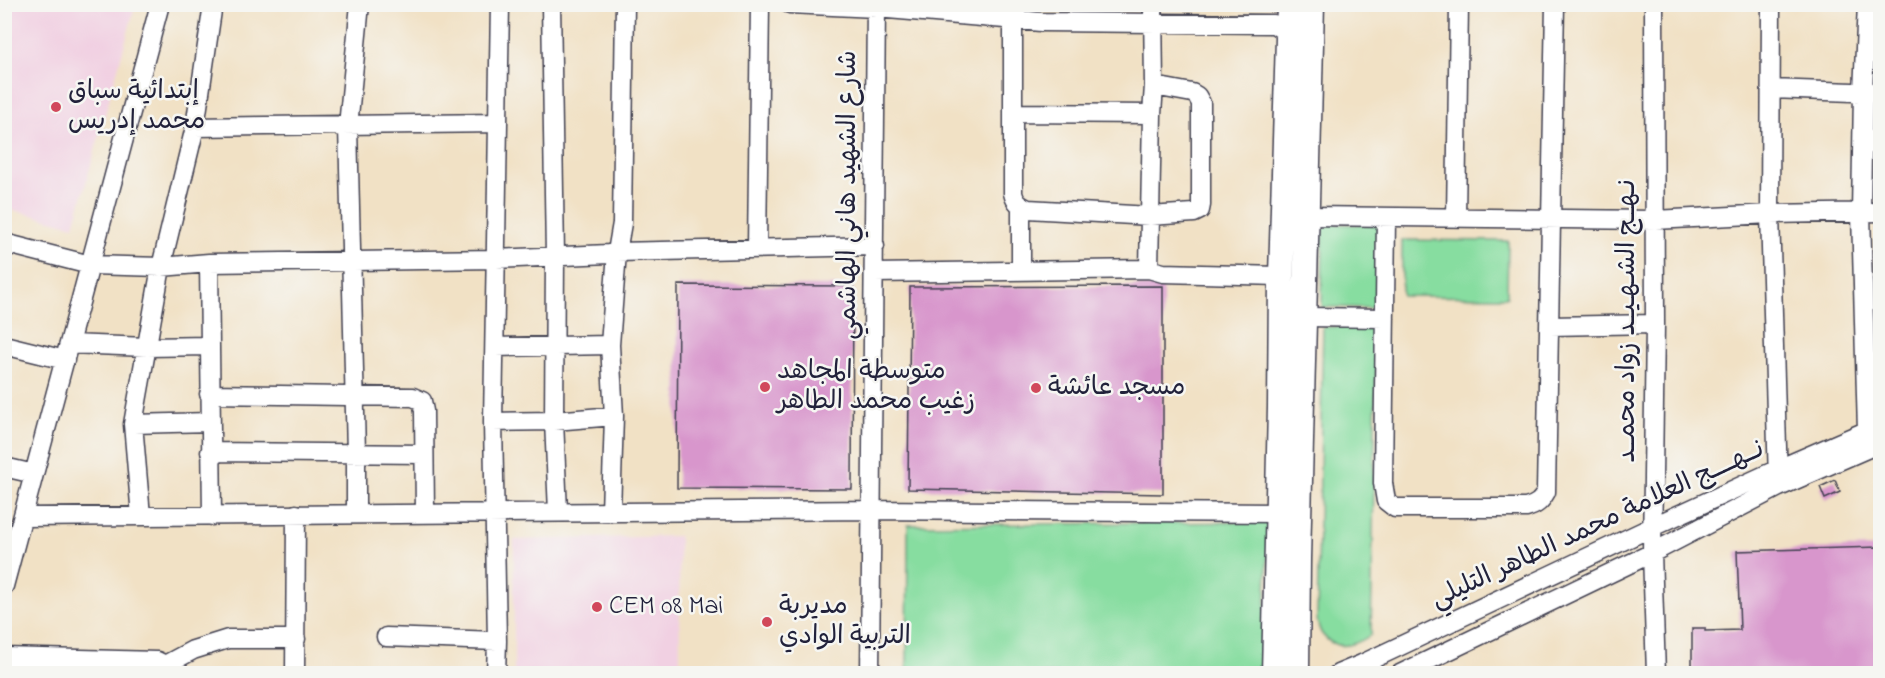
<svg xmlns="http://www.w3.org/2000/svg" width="1885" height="678" viewBox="0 0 1885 678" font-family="'Indie Flower','Playpen Sans Arabic',sans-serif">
<rect width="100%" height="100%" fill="#f6f6f2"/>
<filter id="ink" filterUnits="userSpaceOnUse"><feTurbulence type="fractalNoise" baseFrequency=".0167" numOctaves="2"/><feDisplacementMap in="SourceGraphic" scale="12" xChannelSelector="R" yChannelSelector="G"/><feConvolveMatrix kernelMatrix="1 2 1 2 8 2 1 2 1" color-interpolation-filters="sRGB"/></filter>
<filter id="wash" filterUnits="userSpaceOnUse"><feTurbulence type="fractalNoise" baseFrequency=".008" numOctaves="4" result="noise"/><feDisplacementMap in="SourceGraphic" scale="24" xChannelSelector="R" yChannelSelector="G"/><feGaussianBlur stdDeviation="1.35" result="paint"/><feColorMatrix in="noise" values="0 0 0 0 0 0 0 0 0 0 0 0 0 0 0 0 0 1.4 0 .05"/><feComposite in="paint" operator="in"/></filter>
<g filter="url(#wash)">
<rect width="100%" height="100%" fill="#f1e1c5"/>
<path fill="#f1d0e2" d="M125,5L135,7L74,226L5,208V5Z
M679,536L680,673H514V540Z"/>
<path fill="#87dda0" stroke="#54806e" stroke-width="1.5" d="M1323,224L1378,225L1377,308L1322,307Z
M1402,240L1508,241L1507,297L1402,296Z
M1377,326L1371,635C1356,645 1336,653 1322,634C1320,631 1318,625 1317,620L1323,327Z
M1269,522L1263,663L1259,673L907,674L908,525Z"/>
<g id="blocks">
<path fill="#d896cc" d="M678,285L853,286L852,489L677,488Z
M1163,286V494L908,489L910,287Z
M1835,480L1840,492L1825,499L1820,487Z
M1879,547L1881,674H1692V628H1705V631L1740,630L1737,551Z"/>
</g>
</g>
<g filter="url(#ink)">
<use href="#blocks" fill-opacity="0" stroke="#413f50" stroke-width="1.5"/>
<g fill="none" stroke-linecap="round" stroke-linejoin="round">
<g stroke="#413f50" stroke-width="21">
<path id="minor" d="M551,4L555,256L554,421L558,512
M789,4L876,8L1041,22L1274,24L1288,34L1296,35
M1013,4V193C1015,202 1019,205 1028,209L1150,216L1194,213L1200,210L1201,205V103L1197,96L1192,93L1154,86
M1153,4L1154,86L1152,114L1149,269L1163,273L1281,276
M1654,4L1655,324L1652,553L1656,674
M1771,4L1770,214L1778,480
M1867,4L1863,92L1861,213L1867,431
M1771,89L1880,93
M1013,113L1152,114
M195,127L498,123
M1307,216L1655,220L1770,214L1880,212
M1386,217L1383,483L1386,501L1395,508H1526C1537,505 1541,501 1546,492L1555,4
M1456,218L1459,4
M4,243L90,265L161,267L209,263L496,259L609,254L617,252L622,223L625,4
M757,249L760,4
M209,263L212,516
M1021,271V206
M875,273L1149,269
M1304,317L1385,318
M1550,326L1655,324
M69,344L147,347L209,346
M4,345L65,360
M495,347L610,345
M209,394L413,397L422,401L424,411L425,514
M493,422L554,421L614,416
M133,424L210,422
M210,452L424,454
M4,467L34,474
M611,512L614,416L610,345L617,252L875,246
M356,514V453L348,126L360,4
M141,516L133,424L161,267L195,127L213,4
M23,517L871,510L1277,513
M4,586L160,4
M386,637L497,641
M4,657L157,661L165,665L171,674
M165,665L193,650L228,639H296
M295,674L296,514
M496,674L497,641L493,422L500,4
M870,674L876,4
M1338,674L1362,664L1652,527L1776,470L1880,425
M1400,674L1652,553L1779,487L1880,443"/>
</g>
<g stroke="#413f50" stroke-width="27">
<path id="major" d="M1274,674L1280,407L1281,276L1289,4
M1297,674L1298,559L1312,4"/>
</g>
<use href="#minor" stroke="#fff" stroke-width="18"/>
<use href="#major" stroke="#fff" stroke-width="24"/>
</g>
</g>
<g fill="#d1495b" stroke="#f6f6f2" stroke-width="2">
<circle cx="56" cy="107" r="6"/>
<circle cx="765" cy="387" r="6"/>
<circle cx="1036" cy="388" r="6"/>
<circle cx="597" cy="607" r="6"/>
<circle cx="767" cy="622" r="6"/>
</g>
<g text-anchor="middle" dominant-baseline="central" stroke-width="5" stroke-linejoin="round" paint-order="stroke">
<g font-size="26" fill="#22223b" stroke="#f6f6f2" text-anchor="start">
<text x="68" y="92">إبتدائية سباق<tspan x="68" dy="30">محمد إدريس</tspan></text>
<text x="777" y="372">متوسطة المجاهد<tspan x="777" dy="30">زغيب محمد الطاهر</tspan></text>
<text x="1048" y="388">مسجد عائشة</text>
<text x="609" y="607">CEM 08 Mai</text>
<text x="779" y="607">مديربة<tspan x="779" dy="30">التربية الوادي</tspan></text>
</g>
<g font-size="26" fill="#22223b" stroke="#f6f6f2">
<text transform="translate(849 195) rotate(-90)">شارع الشهيد هاني الهاشمي</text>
<text transform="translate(1628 321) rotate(-90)">نـهــج الشـهـيــد زواد محمــد</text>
<text transform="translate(1598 525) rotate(-25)">نــهــــج العلامة محمد الطاهر التليلي</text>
</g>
</g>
<rect width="1885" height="678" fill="none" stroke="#f6f6f2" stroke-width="24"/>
</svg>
